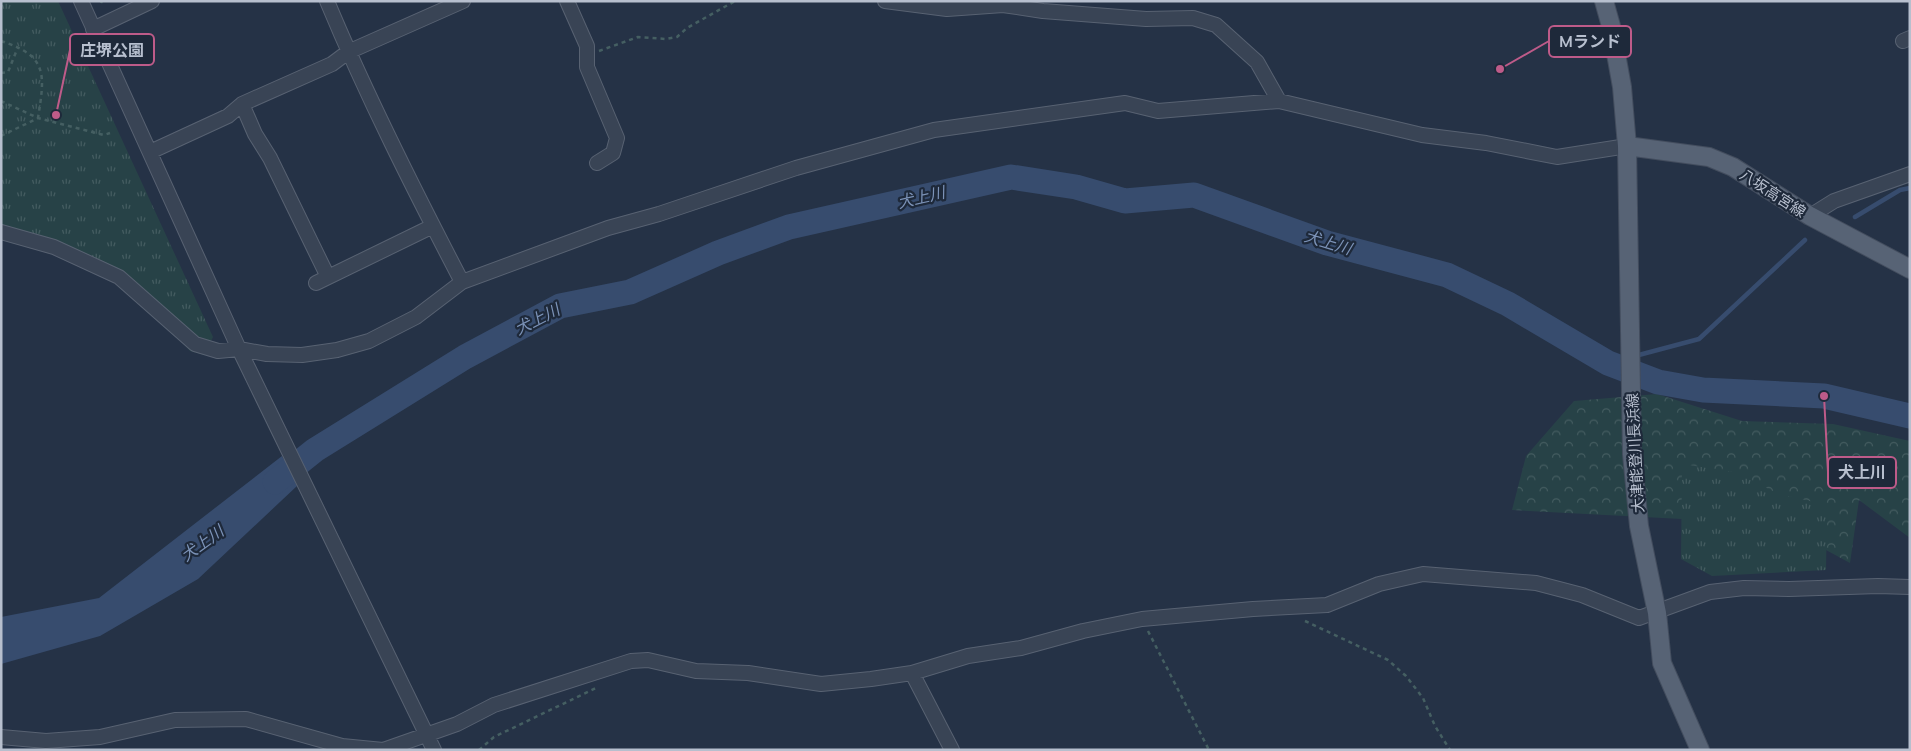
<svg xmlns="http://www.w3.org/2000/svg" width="1911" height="751" viewBox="0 0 1911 751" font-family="Mulish,'Noto Sans JP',sans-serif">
<defs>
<pattern id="forest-crowns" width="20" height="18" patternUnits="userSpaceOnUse" patternTransform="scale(1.25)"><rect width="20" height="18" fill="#274247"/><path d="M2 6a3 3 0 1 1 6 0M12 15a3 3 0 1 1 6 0" fill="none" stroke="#445c60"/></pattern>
<pattern id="park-tufts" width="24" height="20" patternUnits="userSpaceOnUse" patternTransform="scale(1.25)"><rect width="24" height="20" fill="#274247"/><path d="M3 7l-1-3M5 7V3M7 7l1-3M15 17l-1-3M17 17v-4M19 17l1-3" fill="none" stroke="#445c60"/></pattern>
</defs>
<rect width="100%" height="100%" fill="#253246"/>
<path fill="url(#forest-crowns)" d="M1657,394L1742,421L1833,424L1910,441V538L1859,500L1850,563L1778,524L1512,510L1526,456L1574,401Z"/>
<path fill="url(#park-tufts)" d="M1,1H58L213,337L204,355L190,351L119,272L1,228Z
M1682,464L1734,472L1779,494L1814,502L1827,510L1826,570L1712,576L1681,559Z"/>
<path fill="#374c6e" d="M282,456L297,486L198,579L100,636L1,664V617L99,598Z"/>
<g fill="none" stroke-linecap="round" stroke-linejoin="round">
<path stroke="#374c6e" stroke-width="4.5" d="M1855,217L1900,190L1910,188
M1635,356L1699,339L1805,240
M1608,363L1627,358"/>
<path stroke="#374c6e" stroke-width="25" d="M275,482L315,450L465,357L560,306L630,292L718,253L789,227L1011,177L1076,187L1125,201L1194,195L1327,243L1447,275L1508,304L1608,363L1658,382L1703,390L1824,396L1910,416"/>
<g stroke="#586272" stroke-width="16">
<path id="minor" d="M81,1L239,349L434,750
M327,1C367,97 414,190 462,282
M567,1L587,46V67L617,138L613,153L597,163
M885,1L947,9L1003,5L1043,11L1146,19L1193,18L1216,25L1257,62L1279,101
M93,29L152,1
M1903,41L1910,38
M242,104L255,134L270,158L328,277
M150,152L228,116L242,104L332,64L348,52L463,1
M1810,216L1834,201L1910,174
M1,232L54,247L119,277L195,344L218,351L239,349L267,354L302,355L337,350L369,341L416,317L462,282L608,228L659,214L796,168L934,130L1125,103L1158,111L1279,101L1422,135L1486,143L1557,157L1627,146
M316,283L433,226
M912,673L952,750
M1,737L46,741L100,737L175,720L246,719L342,746L383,750L457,724L494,705L631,661L648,660L696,671L748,673L821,684L871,679L912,673L968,656L1021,648L1083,631L1142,619L1253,609L1327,605L1379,584L1423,574L1536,583L1582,595L1639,618L1710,592L1744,588L1789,589L1878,586L1910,587"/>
</g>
<g stroke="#434d5e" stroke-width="20">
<path id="major" d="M1604,1L1611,26L1622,87L1627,146L1632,454L1639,526L1657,613L1662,663L1700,750
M1627,146L1709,157L1733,167L1810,216L1910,269"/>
</g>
<path stroke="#455f62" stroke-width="2.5" stroke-dasharray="4 4" stroke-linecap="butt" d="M101,3L102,1
M1,41C48,56 45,74 38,118L1,101
M599,51L638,37L666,39L677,37L687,28L735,1
M1,73L8,72L18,47
M1,136L38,118L104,135L110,133
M1305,621L1388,660L1406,676L1423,698L1435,726L1450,750
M1148,631L1209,750
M479,750L494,737L596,688"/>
<use href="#minor" stroke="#394455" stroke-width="14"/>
<use href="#major" stroke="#576375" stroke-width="18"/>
</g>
<g text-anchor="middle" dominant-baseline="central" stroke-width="4.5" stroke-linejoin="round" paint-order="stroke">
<g font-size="15" fill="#b7bfce" stroke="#1e293a">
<text transform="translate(1773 193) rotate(33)">八坂高宮線</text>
<text transform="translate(1635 453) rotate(-93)">大津能登川長浜線</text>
</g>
<g font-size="16" font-style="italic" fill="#7c93b8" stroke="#1e293a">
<text transform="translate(921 197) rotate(-13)">犬上川</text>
<text transform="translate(1328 242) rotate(17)">犬上川</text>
<text transform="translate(537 319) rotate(-27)">犬上川</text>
<text transform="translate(202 543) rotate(-36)">犬上川</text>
</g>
</g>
<path fill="none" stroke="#be5b89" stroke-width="2" d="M1500 69L1549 41M56 115L70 50M1824 396L1828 472"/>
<g fill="#be5b89" stroke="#1e293a" stroke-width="2">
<circle cx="1500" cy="69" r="5"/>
<circle cx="56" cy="115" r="5"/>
<circle cx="1824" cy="396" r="5"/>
</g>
<g fill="#1e293a" stroke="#be5b89" stroke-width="2">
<rect x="1549" y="26" width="82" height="31" rx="5"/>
<rect x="70" y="34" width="84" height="31" rx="5"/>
<rect x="1828" y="457" width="68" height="31" rx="5"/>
</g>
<g font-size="16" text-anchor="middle" font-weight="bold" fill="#b7bfce">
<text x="1590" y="47">Mランド</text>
<text x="112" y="56">庄堺公園</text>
<text x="1862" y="478">犬上川</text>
</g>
<rect width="1911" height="751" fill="none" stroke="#b7bfce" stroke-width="5"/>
</svg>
